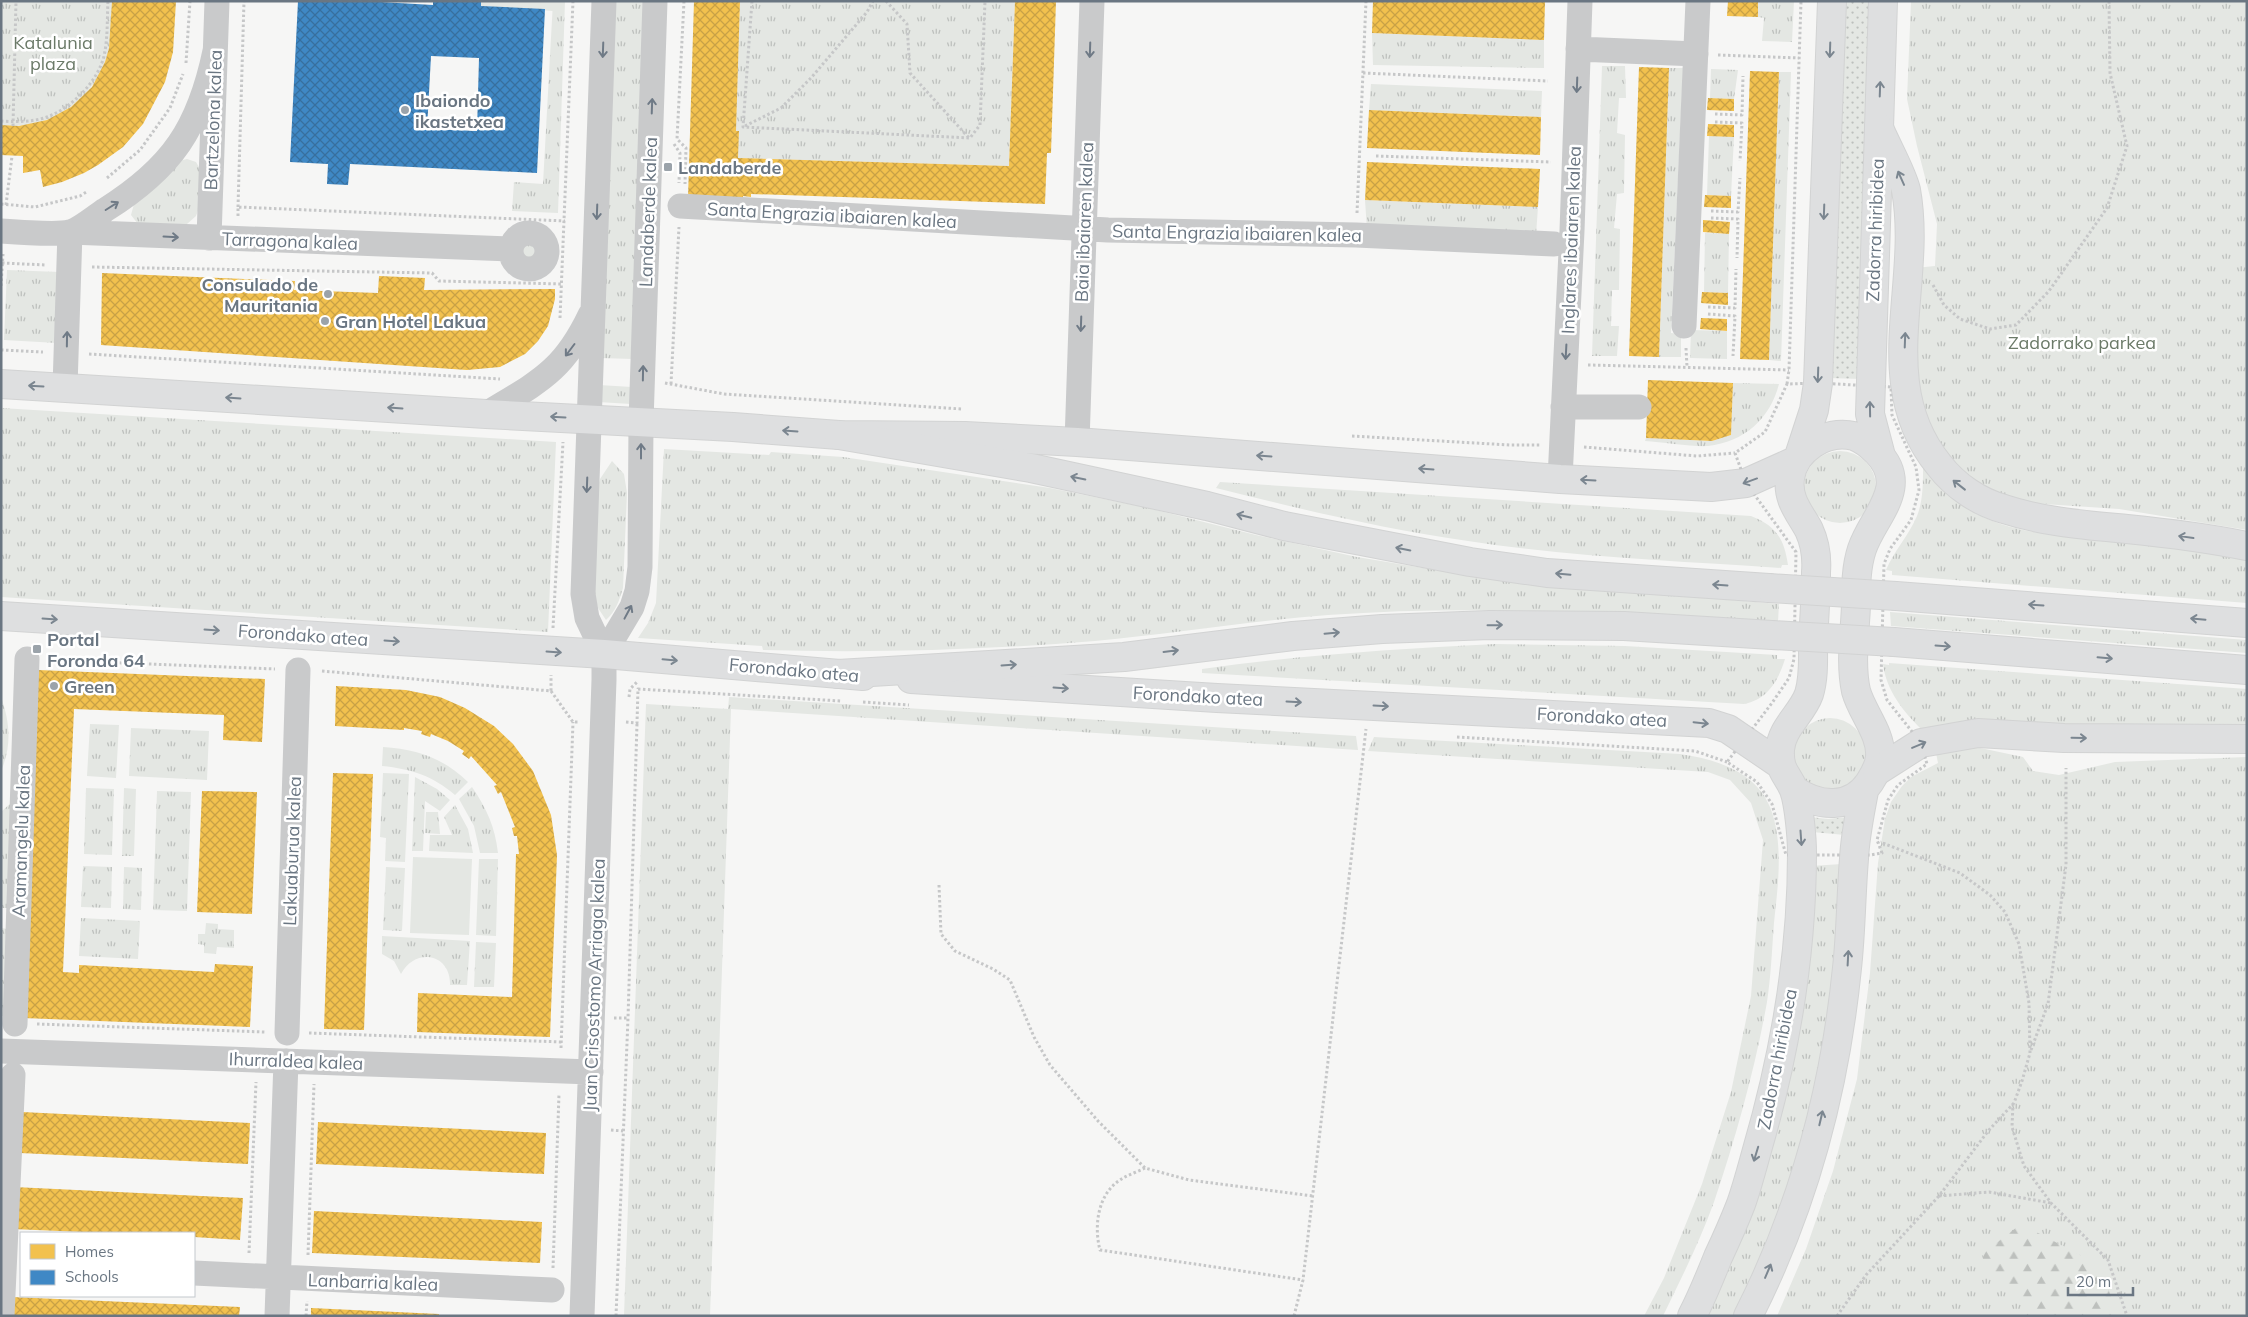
<svg xmlns="http://www.w3.org/2000/svg" width="2248" height="1317" viewBox="0 0 2248 1317" font-family="Mulish,sans-serif">
<defs>
<pattern id="grass-tufts" width="24" height="20" patternUnits="userSpaceOnUse" patternTransform="scale(1.25)"><rect width="24" height="20" fill="#e4e7e3"/><path d="M3 7l-1-3M5 7V3M7 7l1-3M15 17l-1-3M17 17v-4M19 17l1-3" fill="none" stroke="#bdc0bd"/></pattern>
<pattern id="forest-firs" width="22" height="20" patternUnits="userSpaceOnUse" patternTransform="scale(1.25)"><rect width="22" height="20" fill="#e4e7e3"/><path d="M5 1l3.5 6h-7zM16 11l3.5 6h-7z" fill="#bdc0bd"/></pattern>
<pattern id="garden-dots" width="8" height="8" patternUnits="userSpaceOnUse" patternTransform="scale(1.25)"><rect width="8" height="8" fill="#e4e7e3"/><path d="M2 2h.1M6 6h.1" fill="none" stroke="#bdc0bd" stroke-width="1.8" stroke-linecap="round"/></pattern>
<pattern id="homes-cross-hatch" width="8" height="8" patternUnits="userSpaceOnUse" patternTransform="scale(1.25)"><rect width="8" height="8" fill="#f2c14e"/><path d="M0 0l8 8M0 8l8-8" fill="none" stroke="#c8a146"/></pattern>
<pattern id="schools-cross-hatch" width="8" height="8" patternUnits="userSpaceOnUse" patternTransform="scale(1.25)"><rect width="8" height="8" fill="#3f88c5"/><path d="M0 0l8 8M0 8l8-8" fill="none" stroke="#376f9e"/></pattern>
</defs>
<rect width="100%" height="100%" fill="#f6f6f5"/>
<path fill="url(#grass-tufts)" d="M1,1H112C111,22 112,43 105,62C90,103 45,132 1,125Z
M553,1H565L558,213L512,211L514,182L543,184Z
M613,1H646L633,359L600,358Z
M740,1H1015L1009,166L738,158L739,132L736,131Z
M1758,1H1794L1792,42L1762,41L1764,18L1758,17Z
M1911,1H2247V530L2119,509L2012,502L1961,473L1936,444L1918,401L1915,268L1935,266L1937,224L1917,146L1907,99Z
M1372,33L1544,40V68L1373,65Z
M1602,66H1625L1626,98H1619L1617,133L1625,135L1624,193L1617,194L1614,228L1620,229L1619,290H1612L1611,326H1619L1617,356H1592Z
M1669,68H1683L1671,333L1681,334V357H1659Z
M1711,69L1738,70L1734,99L1710,98Z
M1779,72H1791L1781,361L1769,360Z
M1371,84L1542,91L1541,117L1369,110Z
M1709,136L1734,137L1731,196L1707,195Z
M187,159L196,162L200,169L199,208L196,216L187,224H138L131,215L134,204L179,161Z
M1365,200L1538,207L1536,235L1367,230Z
M1705,233L1729,234L1728,293L1704,292Z
M517 251a13 13 0 1 1 26 0a13 13 0 1 1-26 0Z
M7,270L59,272L57,343L4,340Z
M1691,330L1727,331V359L1690,358Z
M1733,383L1779,384C1770,419 1744,442 1708,446C1693,447 1662,442 1645,441L1646,438L1712,441L1731,435Z
M599,385L632,387L631,404L598,402Z
M1,408L556,442L548,632L1,597Z
M664,449L769,455L771,452L843,457L1050,488L1148,508L1256,535L1357,557L1496,580L1779,604L1778,622C1628,614 1478,604 1328,615C1250,621 1173,634 1095,641C984,650 874,653 763,650L762,646L638,638L648,623L656,603Z
M1804 487a36 36 0 1 1 72 0a36 36 0 1 1-72 0Z
M612,461L624,474L627,493L623,588C619,601 616,611 606,620L598,608L592,590L596,494L600,479Z
M1927,467C1940,484 1951,499 1969,510C2020,539 2080,536 2137,541C2174,544 2210,550 2247,555V603L1892,575V571L1886,570C1894,551 1909,535 1917,516C1923,501 1923,484 1923,469Z
M1220,482L1751,516C1776,526 1784,538 1788,565H1782L1781,568C1677,561 1572,557 1468,541C1383,529 1300,509 1216,488Z
M1890,612L2247,640V653L1891,626Z
M1495,644L1625,646L1777,655V659H1785C1778,681 1768,699 1744,704L1202,673V669C1301,655 1396,649 1495,644Z
M1889,663L2247,689V732L1921,729C1903,711 1886,690 1883,664L1889,665Z
M1,697C10,722 12,746 1,771Z
M729,697L1356,736L1358,750L731,709L710,1316H624L646,704L728,709Z
M1794 754a36 36 0 1 1 72 0a36 36 0 1 1-72 0Z
M90,724L119,725L116,778L87,776Z
M131,728L209,731L207,780L129,776Z
M1374,737L1680,754C1715,759 1755,771 1770,807C1784,842 1778,886 1774,923C1772,949 1771,976 1767,1002C1755,1069 1736,1137 1714,1202C1700,1241 1681,1279 1663,1316H1644L1664,1278L1702,1184L1731,1092L1751,996L1763,840L1751,803L1730,780L1708,772L1368,751Z
M1971,746L2023,757L2033,771L2059,775L2115,762L2247,757V1316H1777L1806,1249L1833,1171L1857,1079L1870,973L1878,863L1885,819L1891,802L1902,786L1911,777L1938,763L1936,753Z
M383,747C417,749 443,758 468,782L455,795C433,776 412,769 382,766Z
M383,773L409,774L405,862L385,861L386,838L380,837Z
M415,777L437,789L450,800L440,811L425,801L423,851H412Z
M472,787C487,809 495,827 498,853H480L474,826L459,799Z
M86,788L114,789L112,855L84,854Z
M124,788L136,789L134,856H122Z
M157,791L191,792L187,911L153,910Z
M13,801L9,908H1V812Z
M455,805L468,829L473,853L429,851L430,835H452L444,817Z
M426,812H438L440,834L425,833Z
M479,859H498L496,936L476,935Z
M1842,864L1828,1049L1790,1192L1737,1316H1701L1728,1262L1811,866Z
M83,866L112,867L111,908L81,907Z
M124,867L142,868L141,910L123,909Z
M386,867L405,868L402,931L383,930Z
M81,918L140,921L138,959L79,956Z
M206,923L218,924V929L234,930V948L217,947L216,954L204,953V945L198,944V934H205Z
M1,928L8,929L5,1016H1Z
M382,936L470,941L467,985H450C451,953 415,947 401,974L394,961L382,954Z
M476,942L496,943L494,987H474Z"/>
<path fill="url(#forest-firs)" d="M2021,1224L2101,1266L2117,1316H2021L2025,1307L2009,1289L1989,1273L1982,1254Z"/>
<path fill="url(#garden-dots)" d="M1842,1H1874L1861,379L1828,378Z
M1810,817L1828,819L1848,817L1845,835L1812,832Z"/>
<path fill="#e4e7e3" d="M481,1H553V11L481,6Z
M413,857L472,859L469,935L410,933Z"/>
<path fill="url(#homes-cross-hatch)" d="M112,1H176L173,52L165,82L143,124L123,147L98,165L84,173L62,182L43,187L40,170L23,173V156L1,155V125L19,126L47,120L71,107L92,87L105,62L109,48Z
M694,1H740L736,131H739L738,158L1009,166L1015,1H1056L1051,153H1047L1045,204L751,194V197L743,196V200L688,198Z
M1373,1L1545,2L1544,40L1372,33Z
M1728,1H1758V17L1727,16Z
M1639,67L1669,68L1659,357L1629,356Z
M1750,71L1779,72L1769,360L1740,359Z
M1708,98L1734,99V111L1707,110Z
M1369,110L1541,117L1540,155L1367,148Z
M1708,124L1734,125V137L1707,136Z
M1367,162L1540,169L1538,207L1365,200Z
M1705,195L1731,196V208L1704,207Z
M1703,220L1730,222L1729,234L1703,232Z
M102,273L295,281L294,290L378,293L379,276L425,278L424,290L555,289V299L548,326L538,341L525,354L500,367L467,370L101,345Z
M1702,292L1728,293V305L1701,303Z
M1701,318L1727,319V331L1700,329Z
M1648,380L1733,383L1731,435L1712,441L1646,438Z
M38,670L265,679L262,742L223,740L224,715L74,709L63,972L79,973V965L214,972L215,964L253,966L250,1027L23,1018Z
M336,686L406,690L440,697L465,708L494,726L513,744L533,771L551,815L557,855L550,1037L417,1032L418,993L512,997L516,854H519L517,836H514L512,828L515,827L501,792L498,794L494,786L497,785L471,756L469,759L462,754L464,751L448,741L431,734L430,737L421,734L422,731L404,728V730L335,726Z
M333,773L373,774L364,1030L324,1029Z
M202,791L257,792L252,914L197,912Z
M22,1112L250,1123L248,1164L20,1153Z
M318,1122L546,1133L544,1174L316,1164Z
M14,1187L243,1198L240,1240L194,1237V1233H106L12,1229Z
M314,1211L542,1222L540,1263L312,1253Z
M12,1297L240,1307L239,1316H11Z
M311,1308L439,1314V1316H311Z"/>
<path fill="url(#schools-cross-hatch)" fill-rule="evenodd" d="M298,1H364L433,5V1H481V6L545,9L537,173L350,164L348,185L327,184L328,164L290,162ZM431,56L479,58L477,131L427,129Z"/>
<g fill="none" stroke-linecap="round" stroke-linejoin="round">
<g stroke="#d2d3d3" stroke-width="30">
<path id="major" d="M1,384L486,414L733,427L839,435L965,436L1077,442L1560,479L1711,487L1746,483L1795,461
M1800,453L1814,410L1818,383L1832,1
M1881,456L1870,414L1883,1
M1,616L604,654L863,676
M911,679L1217,698L1709,723L1728,729L1781,765
M1692,1316C1702,1297 1710,1277 1718,1257C1726,1240 1734,1222 1741,1204C1747,1187 1752,1168 1757,1150C1785,1054 1802,953 1802,853C1802,838 1799,804 1794,790C1787,773 1779,772 1780,750C1781,728 1802,714 1809,694C1814,678 1813,660 1813,644C1814,620 1816,596 1816,572C1817,559 1815,543 1809,530C1800,513 1787,500 1790,478C1794,450 1825,429 1854,436C1863,439 1870,445 1877,452C1911,487 1873,516 1862,549C1856,567 1856,586 1856,605C1855,633 1850,663 1856,691C1862,713 1882,734 1880,757C1879,768 1874,775 1869,783C1851,810 1818,807 1794,790
M1748,1316C1803,1208 1835,1088 1847,968C1851,932 1851,895 1854,859C1855,836 1860,813 1864,791"/>
</g>
<g stroke="#d2d3d3" stroke-width="30">
<path id="highway" d="M1879,128C1886,145 1902,173 1906,190C1923,284 1872,383 1939,465C1955,486 1979,502 2004,509C2044,522 2085,525 2127,529C2167,533 2207,538 2247,546
M839,435L1031,468L1207,506L1284,526L1470,562L1547,573L1769,588
M1896,596L2247,623
M1894,642L2247,670
M838,674L1124,657L1293,636L1382,629L1490,625L1624,626L1772,635
M1877,771L1921,743L1978,733L2064,738L2247,739"/>
</g>
<path stroke="#c6c7c8" stroke-width="3" stroke-dasharray="2.5 2.5" stroke-linecap="butt" d="M684,1L677,139L686,148L685,184
M752,1L743,127L970,138L980,125L985,1
M886,1L907,24L910,73L969,138
M1718,55L1799,58
M186,63L190,1
M1363,73L1548,81
M1715,114L1742,115L1743,76
M1,121C16,122 33,122 47,117C72,108 98,81 104,56C108,38 107,19 108,1
M1715,122L1742,123L1740,161
M13,126L16,1
M745,126L781,108L811,78L867,12L873,1
M674,144L680,153L679,183
M1376,156L1551,162
M107,178L140,150L170,108L183,74
M1,204L35,207L80,196L88,191
M6,205L12,156
M238,207L244,1
M1711,211L1738,212L1740,178
M1357,213L1366,1
M238,216V207L565,221
M1711,218L1738,219L1737,258
M2,263L46,265
M92,267L432,273L439,281L563,284
M1933,285L1944,305L1960,319L1990,329L2016,325L2049,291L2107,208L2127,146L2110,73L2109,1
M1,286L3,254
M1708,307L1735,308L1736,269
M1708,314L1735,316L1733,356
M560,318L573,1
M1686,348L1687,367
M1,350L43,352
M89,354L500,379
M1588,365L1789,370
M665,383L724,394L962,409
M1818,383L1891,387L1892,415L1916,467L1919,490L1911,520L1890,549L1884,564L1881,680L1887,700L1921,743L1927,764L1898,785L1888,800L1877,840L1882,853L1870,855H1786L1772,804L1757,782L1727,762L1772,703L1789,678L1794,659L1796,552L1746,483L1735,453L1765,432L1787,384Z
M671,384L679,227
M1787,384L1789,370L1801,1
M1352,436L1510,445H1540
M1584,447L1697,456L1735,453
M553,628L563,442
M49,660L275,669
M322,671L551,691V675
M551,691L573,722H579
M629,697L630,689L637,682
M863,702L909,705
M626,722L637,723L638,689L841,701
M1457,737L1695,751L1727,762
M939,885L941,934L955,951L993,969L1010,980L1034,1037L1050,1065L1098,1121L1145,1168L1189,1180L1313,1196
M614,1018H628
M37,1024L265,1032
M309,1033L562,1042
M561,1048L573,722
M2031,1050L2048,1004L2066,865V768
M2013,1103L2012,1127L2024,1166L2051,1203L2108,1260L2127,1316
M611,1130L623,1131
M1145,1168C1137,1172 1127,1175 1120,1180C1097,1195 1094,1227 1100,1250L1303,1280
M1939,1196L1989,1192L2051,1203
M249,1253L256,1082
M308,1255L314,1084
M553,1268L559,1094
M306,1316L307,1301
M616,1316L628,1018L637,723
M1294,1316L1303,1280L1366,729
M1837,1316L1866,1275L1939,1196L1989,1130L2014,1103L2022,1081L2030,1053L2029,1003L2019,944L2005,912L1990,895L1960,873L1880,842"/>
<path stroke="#c9cacb" stroke-width="25" d="M1578,49L1696,54
M680,206L1108,230L1356,235L1554,244
M1,231C15,232 58,235 70,232C79,230 96,216 105,210C172,168 199,128 215,51
M511 251a18 18 0 1 1 36 0a18 18 0 1 1-36 0Z
M209,238L217,1
M1684,326L1698,1
M65,387L70,232L511,249
M1563,407H1639
M486,414C538,382 563,372 590,315
M1077,442L1092,1
M1560,479L1572,231L1580,1
M604,654L632,607L637,591L640,567L641,422L655,1
M15,1024L27,659
M287,1033L298,670
M1,1051L591,1072
M194,1273L552,1290
M2,1316L13,1075
M277,1316L286,1061
M582,1316L604,680V654L587,618L583,594L604,1"/>
<use href="#major" stroke="#dedfe0" stroke-width="28"/>
<use href="#highway" stroke="#dedfe0" stroke-width="28"/>
<g stroke="#d2d3d3" stroke-width="30" stroke-linecap="butt">
<path id="highway-bridge" d="M1769,588L1896,596
M1772,635L1894,642"/>
</g>
<use href="#highway-bridge" stroke="#dedfe0" stroke-width="28"/>
</g>
<defs><path id="oneway-shaft" d="M-6 0H5M1.5-3L5.5 0L1.5 3" fill="none" stroke-width="1.6" stroke-linecap="round" stroke-linejoin="round" transform="scale(1.25)"/></defs>
<g stroke="#6f7a86">
<use href="#oneway-shaft" transform="translate(603 50) rotate(92)"/>
<use href="#oneway-shaft" transform="translate(1090 50) rotate(92)"/>
<use href="#oneway-shaft" transform="translate(1577 85) rotate(92)"/>
<use href="#oneway-shaft" transform="translate(652 106) rotate(-88)"/>
<use href="#oneway-shaft" transform="translate(112 206) rotate(-32)"/>
<use href="#oneway-shaft" transform="translate(597 212) rotate(92)"/>
<use href="#oneway-shaft" transform="translate(171 237) rotate(3)"/>
<use href="#oneway-shaft" transform="translate(1081 324) rotate(92)"/>
<use href="#oneway-shaft" transform="translate(67 339) rotate(-89)"/>
<use href="#oneway-shaft" transform="translate(570 350) rotate(127)"/>
<use href="#oneway-shaft" transform="translate(1566 352) rotate(93)"/>
<use href="#oneway-shaft" transform="translate(643 373) rotate(-89)"/>
<use href="#oneway-shaft" transform="translate(641 451) rotate(-90)"/>
<use href="#oneway-shaft" transform="translate(587 485) rotate(92)"/>
<use href="#oneway-shaft" transform="translate(628 612) rotate(-62)"/>
</g>
<g stroke="#7b8690">
<use href="#oneway-shaft" transform="translate(1830 50) rotate(92)"/>
<use href="#oneway-shaft" transform="translate(1880 89) rotate(-88)"/>
<use href="#oneway-shaft" transform="translate(1901 178) rotate(-114)"/>
<use href="#oneway-shaft" transform="translate(1824 212) rotate(92)"/>
<use href="#oneway-shaft" transform="translate(1905 340) rotate(-88)"/>
<use href="#oneway-shaft" transform="translate(1818 375) rotate(92)"/>
<use href="#oneway-shaft" transform="translate(36 386) rotate(-177)"/>
<use href="#oneway-shaft" transform="translate(233 398) rotate(-176)"/>
<use href="#oneway-shaft" transform="translate(395 408) rotate(-176)"/>
<use href="#oneway-shaft" transform="translate(1870 409) rotate(-91)"/>
<use href="#oneway-shaft" transform="translate(558 417) rotate(-177)"/>
<use href="#oneway-shaft" transform="translate(790 431) rotate(-176)"/>
<use href="#oneway-shaft" transform="translate(1264 456) rotate(-176)"/>
<use href="#oneway-shaft" transform="translate(1426 469) rotate(-176)"/>
<use href="#oneway-shaft" transform="translate(1078 478) rotate(-168)"/>
<use href="#oneway-shaft" transform="translate(1588 480) rotate(-177)"/>
<use href="#oneway-shaft" transform="translate(1750 481) rotate(160)"/>
<use href="#oneway-shaft" transform="translate(1959 485) rotate(-142)"/>
<use href="#oneway-shaft" transform="translate(1244 516) rotate(-166)"/>
<use href="#oneway-shaft" transform="translate(2186 537) rotate(-172)"/>
<use href="#oneway-shaft" transform="translate(1403 549) rotate(-169)"/>
<use href="#oneway-shaft" transform="translate(1563 574) rotate(-175)"/>
<use href="#oneway-shaft" transform="translate(1720 585) rotate(-176)"/>
<use href="#oneway-shaft" transform="translate(2036 605) rotate(-176)"/>
<use href="#oneway-shaft" transform="translate(50 619) rotate(4)"/>
<use href="#oneway-shaft" transform="translate(2198 619) rotate(-175)"/>
<use href="#oneway-shaft" transform="translate(1495 625) rotate(-1)"/>
<use href="#oneway-shaft" transform="translate(212 630) rotate(4)"/>
<use href="#oneway-shaft" transform="translate(1332 633) rotate(-5)"/>
<use href="#oneway-shaft" transform="translate(392 641) rotate(4)"/>
<use href="#oneway-shaft" transform="translate(1943 646) rotate(4)"/>
<use href="#oneway-shaft" transform="translate(1171 651) rotate(-7)"/>
<use href="#oneway-shaft" transform="translate(554 652) rotate(4)"/>
<use href="#oneway-shaft" transform="translate(2105 658) rotate(5)"/>
<use href="#oneway-shaft" transform="translate(670 660) rotate(5)"/>
<use href="#oneway-shaft" transform="translate(1009 665) rotate(-4)"/>
<use href="#oneway-shaft" transform="translate(1061 688) rotate(4)"/>
<use href="#oneway-shaft" transform="translate(1294 702) rotate(3)"/>
<use href="#oneway-shaft" transform="translate(1381 706) rotate(3)"/>
<use href="#oneway-shaft" transform="translate(1701 723) rotate(6)"/>
<use href="#oneway-shaft" transform="translate(2079 738) rotate(1)"/>
<use href="#oneway-shaft" transform="translate(1919 745) rotate(-23)"/>
<use href="#oneway-shaft" transform="translate(1801 838) rotate(86)"/>
<use href="#oneway-shaft" transform="translate(1848 958) rotate(-87)"/>
<use href="#oneway-shaft" transform="translate(1821 1118) rotate(-77)"/>
<use href="#oneway-shaft" transform="translate(1756 1154) rotate(107)"/>
<use href="#oneway-shaft" transform="translate(1768 1271) rotate(-67)"/>
</g>
<g fill="#9ba3aa" stroke="#fff" stroke-width="2">
<circle cx="405" cy="110" r="5"/>
<rect x="663" y="162" width="10" height="10" rx="2.5"/>
<circle cx="328" cy="294" r="5"/>
<circle cx="325" cy="321" r="5"/>
<rect x="32" y="644" width="10" height="10" rx="2.5"/>
<circle cx="54" cy="686" r="5"/>
</g>
<g text-anchor="middle" dominant-baseline="central" stroke-width="5" stroke-linejoin="round" paint-order="stroke">
<g font-size="18" fill="#6b7a68" stroke="#fff">
<text x="53" y="42">Katalunia<tspan x="53" dy="21">plaza</tspan></text>
<text x="2082" y="342">Zadorrako parkea</text>
</g>
<g font-size="18" font-weight="bold" fill="#6a7682" stroke="#fff" text-anchor="start">
<text x="415" y="100">Ibaiondo<tspan x="415" dy="21">ikastetxea</tspan></text>
<text x="678" y="167">Landaberde</text>
<text x="318" y="284" text-anchor="end">Consulado de<tspan x="318" dy="21">Mauritania</tspan></text>
<text x="335" y="321">Gran Hotel Lakua</text>
<text x="47" y="639">Portal<tspan x="47" dy="21">Foronda 64</tspan></text>
<text x="64" y="686">Green</text>
</g>
<g font-size="18" fill="#6a7682" stroke="#fff">
<text transform="translate(213 120) rotate(-88)">Bartzelona kalea</text>
<text transform="translate(648 212) rotate(-88)">Landaberde kalea</text>
<text transform="translate(832 215) rotate(3)">Santa Engrazia ibaiaren kalea</text>
<text transform="translate(1084 222) rotate(-88)">Baia ibaiaren kalea</text>
<text transform="translate(1875 230) rotate(-88)">Zadorra hiribidea</text>
<text transform="translate(1237 233) rotate(1)">Santa Engrazia ibaiaren kalea</text>
<text transform="translate(1571 240) rotate(-88)">Inglares ibaiaren kalea</text>
<text transform="translate(290 241) rotate(2)">Tarragona kalea</text>
<text transform="translate(303 635) rotate(4)">Forondako atea</text>
<text transform="translate(794 670) rotate(5)">Forondako atea</text>
<text transform="translate(1198 696) rotate(3)">Forondako atea</text>
<text transform="translate(1602 717) rotate(3)">Forondako atea</text>
<text transform="translate(21 841) rotate(-88)">Aramangelu kalea</text>
<text transform="translate(292 851) rotate(-88)">Lakuaburua kalea</text>
<text transform="translate(594 985) rotate(-88)">Juan Crisostomo Arriaga kalea</text>
<text transform="translate(1777 1059) rotate(-79)">Zadorra hiribidea</text>
<text transform="translate(296 1061) rotate(2)">Ihurraldea kalea</text>
<text transform="translate(373 1282) rotate(2)">Lanbarria kalea</text>
</g>
</g>
<rect width="2248" height="1317" fill="none" stroke="#6a7682" stroke-width="5"/>
<rect x="20" y="1232" width="175" height="65" fill="#ffffff" stroke="#c3c8cd"/>
<rect x="30" y="1244" width="25" height="15" fill="#f2c14e" stroke="#c3c8cd"/>
<text x="65" y="1257" font-size="15" fill="#6a7682">Homes</text>
<rect x="30" y="1270" width="25" height="15" fill="#3f88c5" stroke="#c3c8cd"/>
<text x="65" y="1282" font-size="15" fill="#6a7682">Schools</text>
<path d="M2068 1287v8h65v-8" fill="none" stroke="#6a7682" stroke-width="2.5"/>
<text x="2076" y="1287" font-size="15" fill="#6a7682" stroke="#ffffff" stroke-width="4" paint-order="stroke">20 m</text>
</svg>
